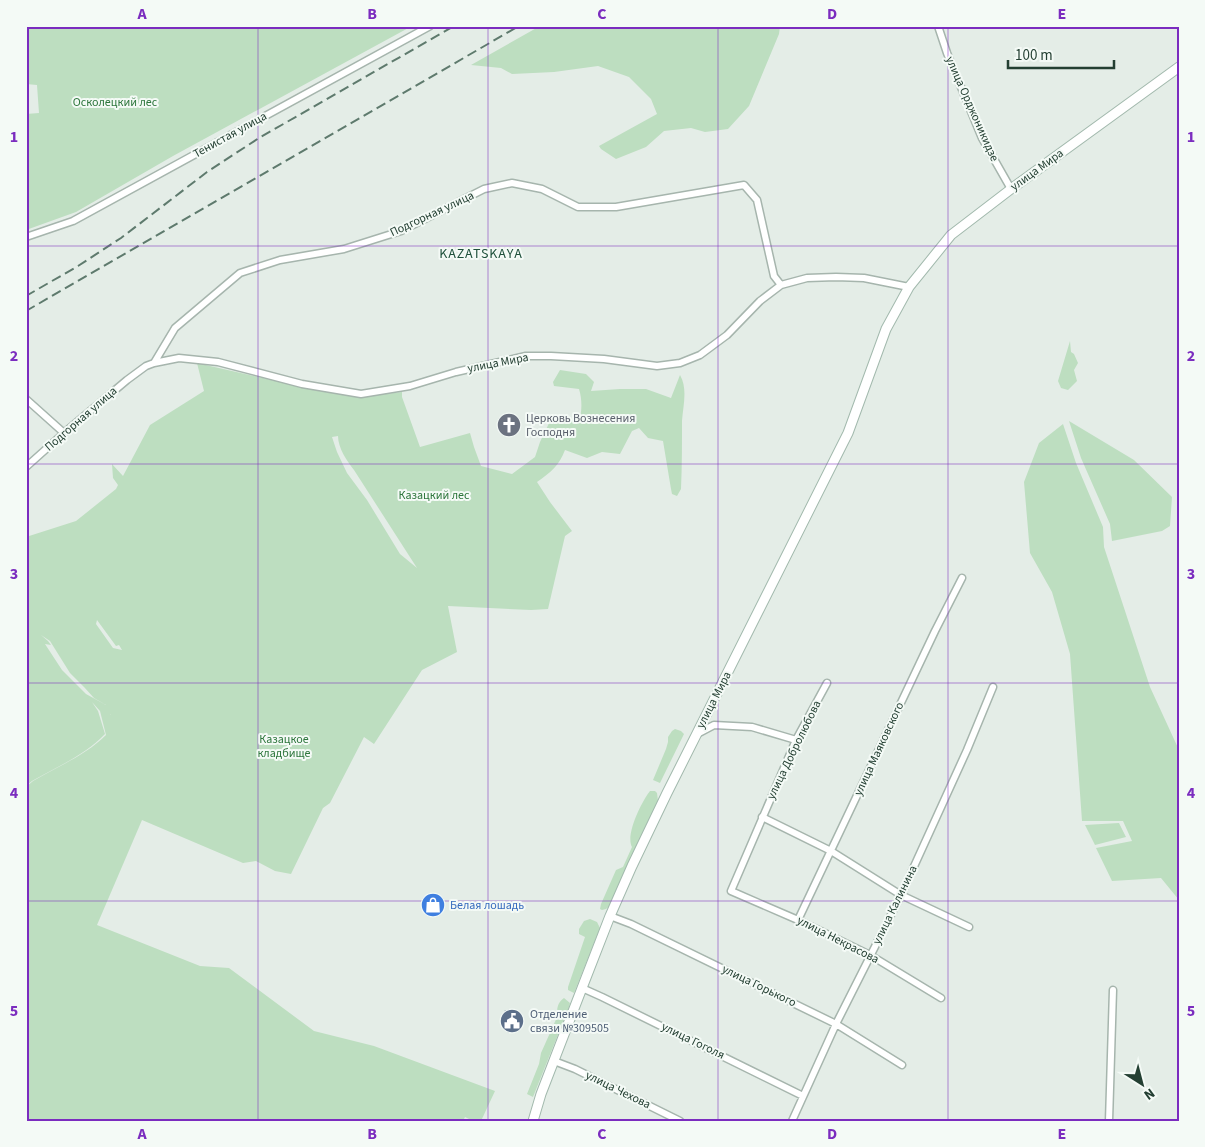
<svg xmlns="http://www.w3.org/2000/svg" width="1205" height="1147" viewBox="0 0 1205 1147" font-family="'Source Sans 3',sans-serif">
<rect width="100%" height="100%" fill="#e4ede7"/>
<path fill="#bddec0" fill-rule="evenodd" d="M26,26H412L173,156L76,212L26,230V114L39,113L37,85L26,84Z
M540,26H780L779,34L749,106L728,129L705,132L691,128L664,131L646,147L616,159L601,149L599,146L657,114L651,99L629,77L598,66L554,72L512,74L501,68L471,65Z
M1070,341L1071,352L1074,354L1078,363L1074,370L1077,381L1068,390L1061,388L1058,381Z
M197,363L319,391L361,397L402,392V397L397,398L402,397L420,447L470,433L474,447L481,466L512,474L535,457L540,442L551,419L580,418C582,408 582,399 579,389L554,386L553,382L560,370L586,374L594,382L591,391L620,389H646L671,398L680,375C688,389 683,406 682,421C682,444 682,466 681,489L677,496L672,494L671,489L663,441L648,438L639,428L632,431L620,454L602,452L587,458L565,450C559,466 551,472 537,482L550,502L572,531L565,536L548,609L531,610L448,606L457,652L422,670L374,744L364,737L330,803L323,808L291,874L275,871L256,861L243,863L142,820L97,925L200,966L229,968L314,1031L374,1046L495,1091L481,1121H473L465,1117L463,1121H26V787L33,781C57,767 86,755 106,735L100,711L92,702L98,711L105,734C85,755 57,767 32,781L26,786V537L76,521L116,489L118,485L113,478L112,464L123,476L150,425L204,391ZM338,436C338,448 347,461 354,470L417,568L400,554L367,500L347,473L337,452L332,437ZM97,620L116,646L119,645L122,650L113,648L96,624ZM41,635L50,641L70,673L84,687L94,698L106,705L111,715L106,705L86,694L62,670L45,644L51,645L48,641Z
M1069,421L1134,460L1172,497L1170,526L1162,531L1112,541L1110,524L1081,458Z
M1063,424L1076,463L1103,527L1104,547L1150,687L1179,750V900L1161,878L1112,881L1096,848L1132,841L1123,821H1082L1070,654L1052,592L1030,553L1024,482L1039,443Z
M675,729L681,731L684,734L660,783L653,780L666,749L668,742V737L672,731Z
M650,791H655L657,793L658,801L611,905L606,909L602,910L600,909L601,904L616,870L623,867L632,847C625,835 642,801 650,791Z
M1119,823L1126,837L1095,845L1085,825Z
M590,919L597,922L600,928L574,993L568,990V987L585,937L579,934V929L584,921Z
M564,998L570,1003L569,1007L533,1097L527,1094L539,1064L541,1053L558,1015C556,1009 558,1002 564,998Z"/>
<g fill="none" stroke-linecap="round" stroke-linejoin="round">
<g stroke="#a6b5ad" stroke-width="9">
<path id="street" d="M938,26L947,53L982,138L1011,189
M26,237L73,221L430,26
M154,363L179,358L218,362L302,384L361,394L410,386L456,372L526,356H551L604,359L657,366L680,363L700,355L727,335L760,301L781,285L807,278L836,277L864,278L909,287
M26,399L64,433
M26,467L64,433L127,380L146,366L154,363L175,328L240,273L280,260L344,249L401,231L484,189L512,183L542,189L578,207H616L744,185L757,200L774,276L781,285
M827,683L796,740L731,891L798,920L870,955L941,998
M697,734L714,725L752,727L796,740
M762,817L831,851L901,895L969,927
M610,916L631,924L836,1024L902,1065
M798,920L935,631L962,578
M582,988L602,997L803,1096
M554,1061L575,1069L680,1121
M792,1121L836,1024L901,895L967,750L993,687
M1109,1121L1113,990"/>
</g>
<g stroke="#a2b9ad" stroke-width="11">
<path id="secondary" d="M533,1121L541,1094L582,988L610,916L632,866L667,793L848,433L886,329L909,287L951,235L1011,189L1179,67"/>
</g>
<use href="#street" stroke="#fff" stroke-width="6"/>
<use href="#secondary" stroke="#fff" stroke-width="9"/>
<path stroke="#5e7a6d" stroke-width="2" stroke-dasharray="10 5" stroke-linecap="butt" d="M26,296L78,266L121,238L207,172L259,138L454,26
M26,311L519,26"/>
</g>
<path fill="none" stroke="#7b2cbf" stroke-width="1" stroke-opacity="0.55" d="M258,26V1121M488,26V1121M718,26V1121M948,26V1121M26,246H1179M26,464H1179M26,683H1179M26,901H1179"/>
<defs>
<g id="church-disc" transform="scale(1.25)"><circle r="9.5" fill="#6b7280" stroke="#f4faf6"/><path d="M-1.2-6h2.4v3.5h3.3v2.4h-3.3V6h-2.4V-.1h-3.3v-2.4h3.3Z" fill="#fff"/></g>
<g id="shop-disc" transform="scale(1.25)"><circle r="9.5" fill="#3f7fe0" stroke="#f4faf6"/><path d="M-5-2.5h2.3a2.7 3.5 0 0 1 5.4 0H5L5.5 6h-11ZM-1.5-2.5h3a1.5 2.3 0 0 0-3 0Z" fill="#fff"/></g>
<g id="civic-disc" transform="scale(1.25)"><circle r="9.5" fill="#5c6f8a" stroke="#f4faf6"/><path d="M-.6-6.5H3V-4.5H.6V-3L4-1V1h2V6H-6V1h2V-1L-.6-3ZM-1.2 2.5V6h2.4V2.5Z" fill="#fff"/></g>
</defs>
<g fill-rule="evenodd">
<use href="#church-disc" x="509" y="425"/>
<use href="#shop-disc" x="433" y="905"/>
<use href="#civic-disc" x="512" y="1021"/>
</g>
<g text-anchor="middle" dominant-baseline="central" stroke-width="4" stroke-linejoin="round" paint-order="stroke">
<g font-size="12" fill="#2d763c" stroke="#f4faf6">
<text x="115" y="102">Осколецкий лес</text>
<text x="434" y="495">Казацкий лес</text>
<text x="284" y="739">Казацкое<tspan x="284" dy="14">кладбище</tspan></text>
</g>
<g font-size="12" fill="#233f32" stroke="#f4faf6">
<text transform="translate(972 109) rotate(66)">улица Орджоникидзе</text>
<text transform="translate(230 135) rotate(-29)">Тенистая улица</text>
<text transform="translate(1037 170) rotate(-36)">улица Мира</text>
<text transform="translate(432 214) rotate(-25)">Подгорная улица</text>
<text transform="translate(498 363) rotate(-11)">улица Мира</text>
<text transform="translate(81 419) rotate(-41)">Подгорная улица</text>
<text transform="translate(714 700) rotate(-63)">улица Мира</text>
<text transform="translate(879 749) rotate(-65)">улица Маяковского</text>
<text transform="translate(794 750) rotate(-64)">улица Добролюбова</text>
<text transform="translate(895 905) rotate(-64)">улица Калинина</text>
<text transform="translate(838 940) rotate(27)">улица Некрасова</text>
<text transform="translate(759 986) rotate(26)">улица Горького</text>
<text transform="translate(693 1041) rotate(26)">улица Гоголя</text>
<text transform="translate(618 1090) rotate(26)">улица Чехова</text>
</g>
<g font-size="12" fill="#5b616d" stroke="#f4faf6" text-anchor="start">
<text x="526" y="418">Церковь Вознесения<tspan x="526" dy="14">Господня</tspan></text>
</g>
<g font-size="12" fill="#366cbe" stroke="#f4faf6" text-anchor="start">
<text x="450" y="905">Белая лошадь</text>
</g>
<g font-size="12" fill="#4e5e75" stroke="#f4faf6" text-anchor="start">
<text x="530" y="1014">Отделение<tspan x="530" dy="14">связи №309505</tspan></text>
</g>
<g font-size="14" letter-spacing="1" fill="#1f513c" stroke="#f4faf6">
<text x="481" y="254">KAZATSKAYA</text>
</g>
</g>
<rect width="1205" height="1147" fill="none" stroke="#f4faf6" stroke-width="55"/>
<g transform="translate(1142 1084) rotate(144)" stroke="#f4faf6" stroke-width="4" paint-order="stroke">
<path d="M0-4L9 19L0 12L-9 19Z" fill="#233f32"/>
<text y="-8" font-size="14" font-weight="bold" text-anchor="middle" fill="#233f32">N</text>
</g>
<path d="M1008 60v8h106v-8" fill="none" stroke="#233f32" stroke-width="2.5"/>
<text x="1015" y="60" font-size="15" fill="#233f32" stroke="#f4faf6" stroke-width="4" paint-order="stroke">100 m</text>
<rect x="28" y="28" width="1150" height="1092" fill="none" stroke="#7b2cbf" stroke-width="2"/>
<g font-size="16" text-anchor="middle" font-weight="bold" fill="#7b2cbf">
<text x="142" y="19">A</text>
<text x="372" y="19">B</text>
<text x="602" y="19">C</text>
<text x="832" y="19">D</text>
<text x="1062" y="19">E</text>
<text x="14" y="142">1</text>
<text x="1191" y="142">1</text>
<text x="14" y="361">2</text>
<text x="1191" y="361">2</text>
<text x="14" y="579">3</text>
<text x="1191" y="579">3</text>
<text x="14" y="798">4</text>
<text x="1191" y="798">4</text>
<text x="14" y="1016">5</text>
<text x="1191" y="1016">5</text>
<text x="142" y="1139">A</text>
<text x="372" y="1139">B</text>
<text x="602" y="1139">C</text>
<text x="832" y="1139">D</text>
<text x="1062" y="1139">E</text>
</g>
</svg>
